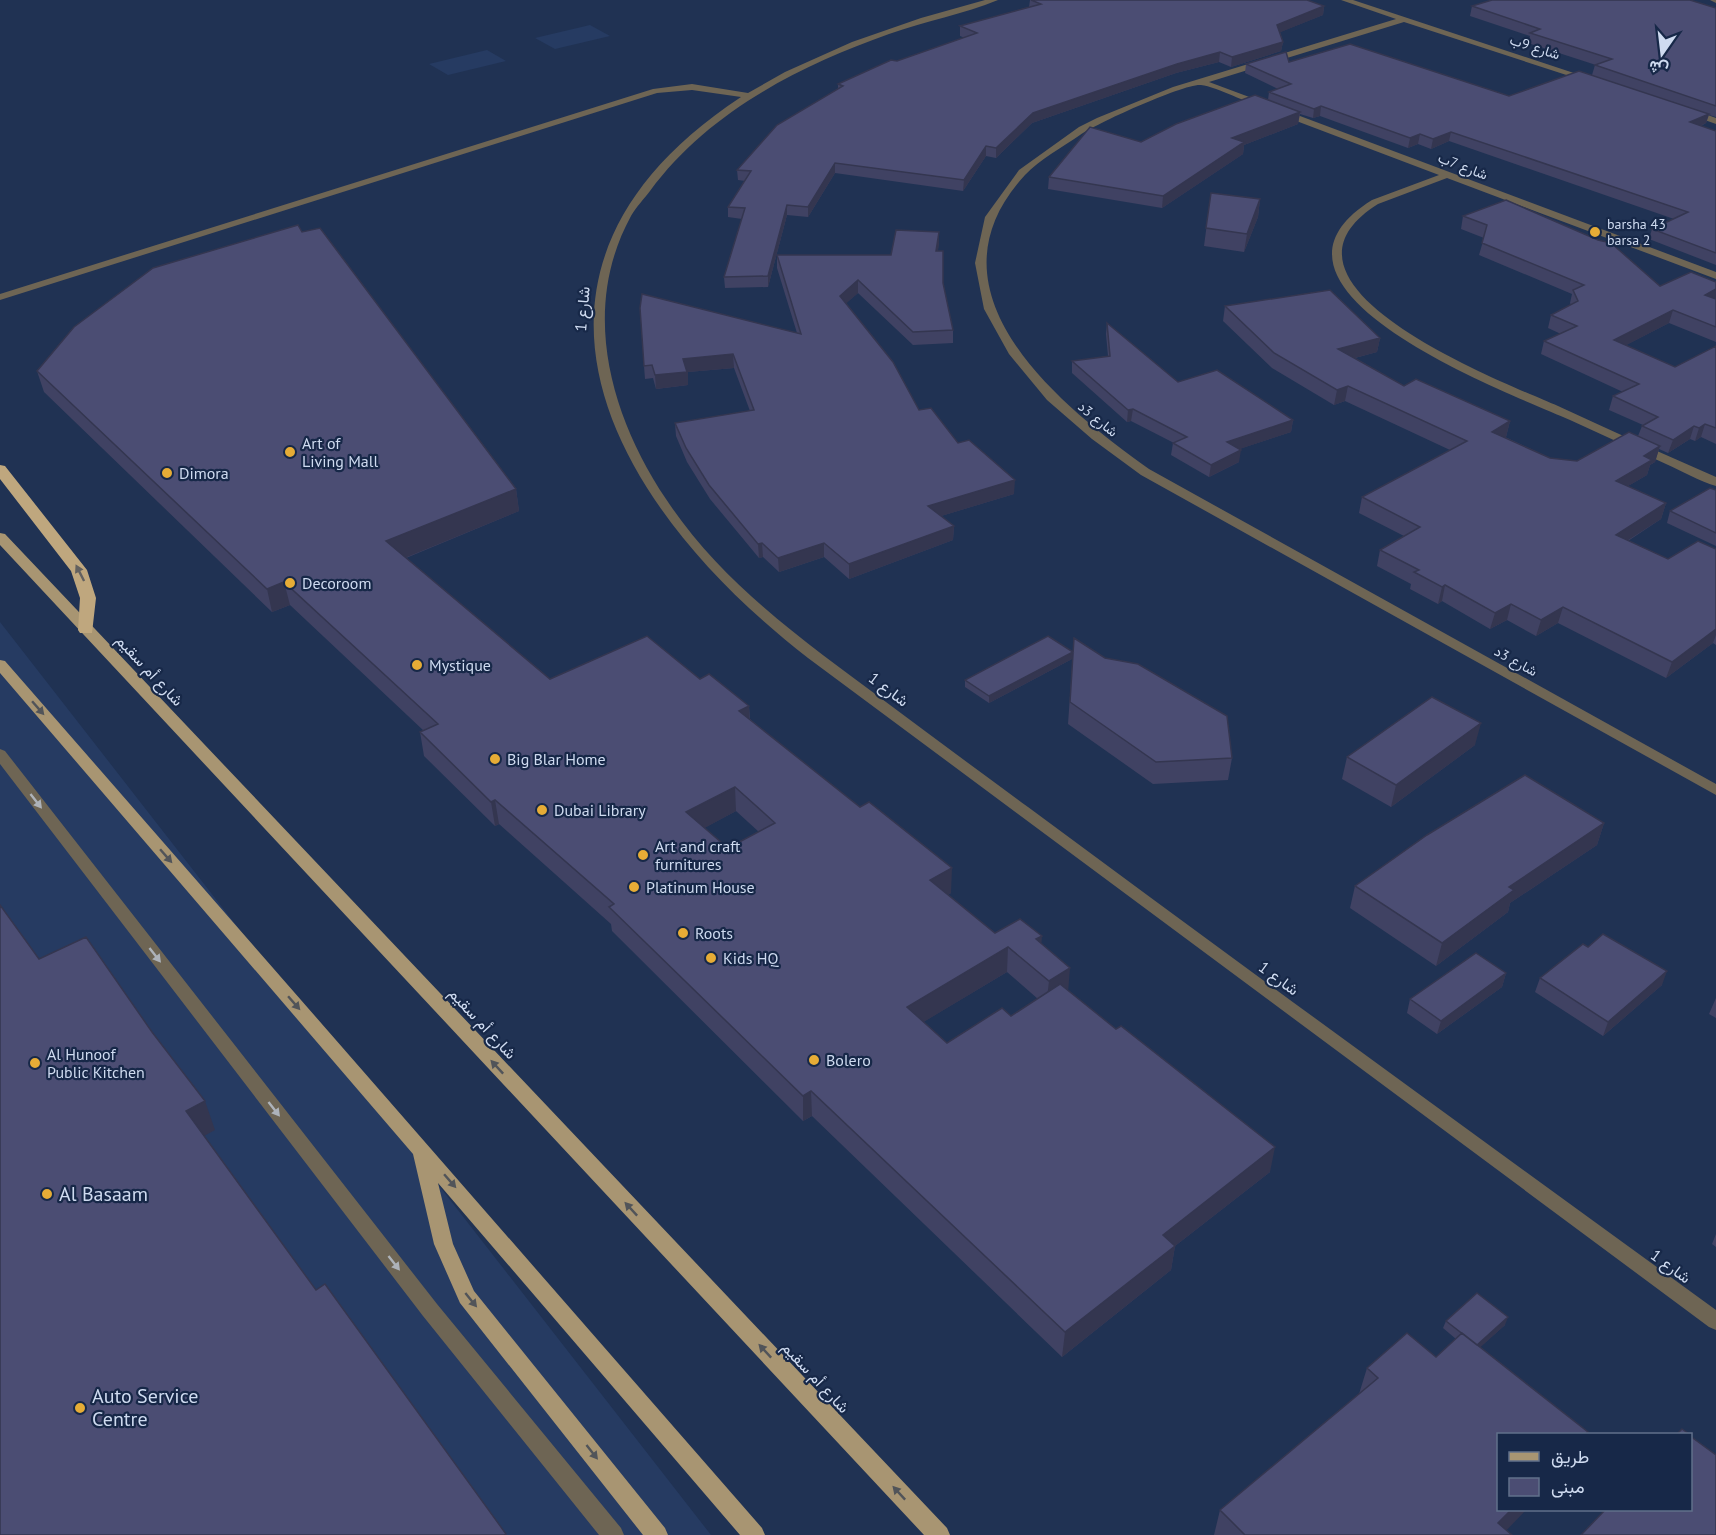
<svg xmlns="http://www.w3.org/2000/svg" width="1716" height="1535" viewBox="0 0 1716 1535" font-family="'PT Sans',Vazirmatn,sans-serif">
<rect width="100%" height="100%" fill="#203253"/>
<path fill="#263b62" d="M590,25L610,36L555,49L535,38Z
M487,50L506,61L448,75L429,64Z
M0,622L711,1535H0Z"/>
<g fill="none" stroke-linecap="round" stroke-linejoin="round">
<path fill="#6e6554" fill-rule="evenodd" d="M985,0H998C964,14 925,21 889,34C799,66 708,112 650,191C644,199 636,207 631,216C580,309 610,415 666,499C722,584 805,642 886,702C933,737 980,772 1028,807C1256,976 1486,1143 1716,1310V1330L1709,1327L808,658C609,504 478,270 741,97L692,90L657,93L0,300V294L653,89L692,84L748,93L785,72L852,42L921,18Z
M1341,0H1353L1595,80L1588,82L1404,22L1209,82L1716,272V279L1447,178L1378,204C1249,285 1503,382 1558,406C1610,430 1663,454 1716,477V486C1699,481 1682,471 1666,464C1634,449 1602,435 1570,420C1511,394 1229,289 1372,200L1439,175C1381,153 1323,131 1265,109C1248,103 1217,87 1201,85C1185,83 1095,124 1080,135C1063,147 1040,159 1025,175C918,291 1059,405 1149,469L1716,784V795L1141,475L1092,439L1047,400L1009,354L984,309L975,263L985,217L1019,170L1079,127L1097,118L1173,87L1396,19Z
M1710,0H1716V3Z
M1691,109L1716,118V124L1688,114L1687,112Z
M0,749L5,751L437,1304L621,1528L624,1535H599L423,1316L0,764Z"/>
<path fill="#a89572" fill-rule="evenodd" d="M0,533L5,534L947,1528L950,1535H924L0,545Z
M0,660L5,661L762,1528L765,1535H740L438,1183L453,1244L474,1291L665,1528L668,1535H643L460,1303L434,1244L413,1154L0,673Z"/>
<path fill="#bfa77e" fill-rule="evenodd" d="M0,465L5,466L87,570L96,598L92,633H80L78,630L80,598L71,571L0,479Z"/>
</g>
<path fill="#404263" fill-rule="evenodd" d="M1030,0H1307L1324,6L1323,15L1280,32L1283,42L1281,51L1231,67L1219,62L1176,73L1032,123L996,158L986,156L963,191L835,173L808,217L787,215L768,287L725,288L724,277L742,219L728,217V207L745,181L738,180L737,170L838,89V84L897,61L965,38L960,36V26L1029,7Z
M1472,6L1716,8V117L1709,115L1706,123L1701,126L1716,131V265L1649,239L1652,229L1674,219L1449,141L1431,149L1418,144L1408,148L1320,116L1313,118L1300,114L1298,124L1244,145L1243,154L1162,208L1048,189L1049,177L1141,142L1268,100L1269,92L1278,89L1245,73L1246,64L1289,62L1509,96L1592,75L1595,65H1596L1528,43L1530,36L1470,16Z
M1211,193L1260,199L1258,217L1244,252L1204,246Z
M1463,216L1660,286L1716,282V342L1669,323L1626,345L1675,367L1716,346V444L1701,437L1695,441L1690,439L1668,453L1659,449L1655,462L1650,465L1647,475L1628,486L1666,503L1661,519L1628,541L1668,559L1716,549V645L1713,643L1666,678L1558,623L1536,636L1507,620L1490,629L1442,601L1438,604L1410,589L1411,584L1377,566L1380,550L1404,536L1359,513L1362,497L1450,450L1345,401L1334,405L1272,368L1223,321L1225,306L1380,338L1377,352L1355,358L1404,386L1510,421L1506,437H1505L1550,458L1577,461L1638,436L1642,426L1643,425L1609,410L1613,396L1623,392L1541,354L1544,341L1561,334L1548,328L1551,315L1571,305L1570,303L1572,294L1479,255L1484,238L1461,229Z
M302,232L516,489L519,511L406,558L550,679H700L749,706L750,719L951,893L948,895L995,933L1041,943L1068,990L1270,1172L1175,1246L1171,1270L1062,1357L812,1116L803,1121L612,931L611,924L499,824L495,826L424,756L420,732L424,731L290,605L272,612L44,392L37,371ZM736,811L759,832L728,848L704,828ZM1007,972L1038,999L1011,1016L947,1043L923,1022Z
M939,232L938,251L943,283L953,330V343L913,345L858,293L846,303L919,410L958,443L1014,494L941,516L954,526L953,540L849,579L824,557L779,572L763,557L759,558L710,499L687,462L676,436L675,423L750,411L734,368L688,372V385L656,389L653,378L645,379L644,366L797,333L777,268V255H891Z
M1107,323L1178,382L1293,420L1291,432L1239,449V462L1209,477L1171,455L1173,443H1174L1131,421L1127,422L1072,373V361L1108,356L1106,334Z
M1716,490V546L1667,523L1670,511Z
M1074,638L1232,758L1228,780L1153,784L1068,724Z
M1073,652L1072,659L989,703L965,687V680Z
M1475,745L1391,807L1342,779L1347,757Z
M1604,823L1597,845L1510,903L1508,912L1436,966L1350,908L1355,886Z
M1506,973L1502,987L1437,1034L1407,1013L1410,999Z
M1540,978L1662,985L1603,1036L1535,992Z
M1716,998V1018L1709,1014Z
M1716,1234V1247L1712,1244Z
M1446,1321L1505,1325L1480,1347L1588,1432L1586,1434H1498L1506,1530L1512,1535H1214L1220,1510L1359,1394L1367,1368L1436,1357L1456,1339L1443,1328Z"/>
<path fill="#343650" d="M1324,6L1323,15L1276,34L1277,25Z
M1283,42L1281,51L1231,67L1232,57Z
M1220,52L1219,62L1176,73L1032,123L996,158V148L1033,113L1177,64Z
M1321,106L1320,116L1313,118L1314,109Z
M1300,112L1298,124L1244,145L1243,154L1162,208L1163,196L1232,138Z
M1709,114L1706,123L1688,132L1690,122Z
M1451,132L1449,141L1431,149L1433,139Z
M1420,134L1418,144L1408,148L1410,138Z
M986,146V156L963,191L964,180Z
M835,163V173L808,217V207Z
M1260,199L1258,217L1244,252L1247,234Z
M787,205V215L768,287V276Z
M939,232V245L935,263L936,251Z
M858,280V293L840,309V296Z
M1716,289V299L1705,295Z
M1673,310L1669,323L1611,353L1614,340Z
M1380,338L1377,352L1336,363L1338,349Z
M733,354L734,368L688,372V385L656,389L655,375L683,359Z
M1348,386L1345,401L1334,405L1337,390Z
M1133,409L1131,421L1127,422L1128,410Z
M1293,420L1291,432L1225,454L1227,442Z
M1510,421L1506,437L1488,447L1492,432Z
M1705,424L1701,437L1695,441L1699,428Z
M1694,426L1690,439L1668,453L1673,440Z
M1660,446L1655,462L1650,465L1647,475L1611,496L1616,481L1644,456Z
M1241,450L1239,462L1209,477L1211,465Z
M1015,480L1014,494L928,520V506Z
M516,489L519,511L390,564L386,541Z
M1666,503L1661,519L1611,551L1616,535Z
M954,526L953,540L849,579V564Z
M762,543L763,557L759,558L758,544Z
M824,543V557L779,572L778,558Z
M284,582L290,605L272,612L267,589Z
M1445,585L1442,601L1438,604L1442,587Z
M1511,604L1507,620L1490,629L1495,613Z
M1563,607L1558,623L1536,636L1541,620Z
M1716,629V635L1713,643L1666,678L1672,662Z
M1073,652L1072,659L989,703V696Z
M749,706L750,730L739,711Z
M1481,723L1475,745L1391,807L1396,785Z
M735,787L736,811L688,837L686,812Z
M495,800L499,824L495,826L491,802Z
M1604,823L1597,845L1510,903L1508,912L1436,966L1442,943L1509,887Z
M952,868L951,893L930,905V880Z
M1042,936L1040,961L1036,939Z
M1008,947L1007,972L907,1032V1007Z
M1070,968L1068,993L1046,1006L1049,981Z
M1667,971L1662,985L1603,1036L1608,1022Z
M1506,973L1502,987L1437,1034L1441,1021Z
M811,1091L812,1116L803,1121V1096Z
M205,1101L215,1130L197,1140L186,1111Z
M1275,1147L1270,1172L1175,1246L1171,1270L1062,1357L1065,1332L1163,1235Z
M1508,1317L1505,1325L1474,1353L1477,1345Z
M1512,1509H1527L1502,1535L1498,1523Z"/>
<path fill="#4b4d73" stroke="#343650" stroke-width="1.5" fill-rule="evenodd" d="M1031,0H1307L1324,6L1277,25L1283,42L1232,57L1220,52L1177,64L1033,113L996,148L986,146L964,180L835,163L808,207L787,205L768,276L724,277L745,208L728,207L751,171L737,170L777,125L843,86L838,84L891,60L897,61L977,33L960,26L1041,4Z
M1492,0H1690L1716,8V106L1595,65L1612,59L1530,33L1540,29L1472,6Z
M1350,44L1509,96L1579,71L1709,114L1690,122L1716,131V253L1652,229L1688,212L1451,132L1433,139L1420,134L1410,138L1321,106L1314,109L1269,92L1291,84L1246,64L1286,52L1289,62Z
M1255,95L1300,112L1232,138L1244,142L1163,196L1049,177L1090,127L1141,142L1176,124Z
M1211,193L1260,199L1247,234L1206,228Z
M1506,200L1598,240L1611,243L1660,286L1691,272L1716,282V289L1705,295L1716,299V327L1673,310L1614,340L1675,367L1716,346V428L1705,424L1699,428L1694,426L1673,440L1642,426L1658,417L1613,396L1639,384L1544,341L1577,326L1551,315L1578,301L1573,290L1584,285L1482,243L1487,225L1463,216Z
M298,225L302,232L320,228L516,489L386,541L550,679L647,636L700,679L709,674L749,706L739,711L860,807L869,802L952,868L930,880L995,933L1020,919L1042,936L1036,939L1070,968L1049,981L1008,947L907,1007L947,1043L1002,1008L1011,1016L1060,984L1116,1029L1121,1026L1275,1147L1163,1235L1175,1246L1065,1332L811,1091L803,1096L609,907L614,904L495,800L491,802L420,732L438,724L284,582L267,589L37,371L74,327L153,268ZM735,787L775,823L728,848L686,812Z
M896,230L939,232L936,251H943V283L953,330L913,332L858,280L840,296L893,362L919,410L931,408L958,443L969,440L1015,480L928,506L954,526L849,564L824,543L778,558L762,543L758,544L709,485L686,448L675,423L754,410L733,354L683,359L687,372L655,375L652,365L644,366L640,308L642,294L801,334L777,255H891Z
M1330,290L1380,338L1338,349L1404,386L1416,379L1510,421L1492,432L1550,458L1577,461L1629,432L1660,446L1644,456L1652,460L1616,481L1666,503L1616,535L1668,559L1698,541L1716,549V629L1672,662L1563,607L1541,620L1511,604L1495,613L1445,585L1442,587L1414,572L1419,570L1380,550L1420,527L1362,497L1467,441L1348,386L1337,390L1274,353L1225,306Z
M1107,323L1178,382L1217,370L1293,420L1227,442L1241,450L1211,465L1173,443L1187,437L1133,409L1128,410L1072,361L1110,356Z
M1710,488L1716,490V533L1670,511Z
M1048,636L1073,652L989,696L965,680Z
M1074,638L1105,658L1138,664L1227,716L1232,758L1156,762L1070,702Z
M1432,697L1481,723L1396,785L1347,757Z
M1525,775L1604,823L1509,887L1514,890L1442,943L1355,886L1427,835Z
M0,905L39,959L86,937L152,1032L205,1101L186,1111L316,1290L325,1284L506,1534L504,1535H0Z
M1603,934L1667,971L1608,1022L1540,978L1583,944L1588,947Z
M1476,953L1506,973L1441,1021L1410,999Z
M1477,1293L1508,1317L1477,1345L1446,1321Z
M1407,1333L1436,1357L1462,1333L1588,1432L1585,1434H1498V1509H1512L1498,1523L1512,1535H1245L1220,1510L1378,1378L1367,1368Z
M1682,1429L1689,1434H1677Z
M1690,1436L1716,1455V1535H1581L1606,1509H1690Z"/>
<defs><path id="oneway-solid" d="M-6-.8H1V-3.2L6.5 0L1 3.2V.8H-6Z" transform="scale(1.5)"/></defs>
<use fill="#636160" href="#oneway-solid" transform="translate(80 573) rotate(-117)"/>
<g fill="#515459">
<use href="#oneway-solid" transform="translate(38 708) rotate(49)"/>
<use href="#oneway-solid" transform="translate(166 856) rotate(49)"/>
<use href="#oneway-solid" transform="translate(294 1003) rotate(49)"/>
<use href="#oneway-solid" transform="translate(497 1067) rotate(-133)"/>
<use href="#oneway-solid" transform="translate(450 1181) rotate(49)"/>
<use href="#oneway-solid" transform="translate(631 1209) rotate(-133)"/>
<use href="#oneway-solid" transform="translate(471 1300) rotate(51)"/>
<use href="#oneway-solid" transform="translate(765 1351) rotate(-133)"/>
<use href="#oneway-solid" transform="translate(592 1452) rotate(52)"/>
<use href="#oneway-solid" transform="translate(899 1493) rotate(-133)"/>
</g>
<g fill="#adb2b9">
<use href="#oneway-solid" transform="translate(36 801) rotate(52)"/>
<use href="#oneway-solid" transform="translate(155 955) rotate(52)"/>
<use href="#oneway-solid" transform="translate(274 1109) rotate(52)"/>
<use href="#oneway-solid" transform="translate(394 1263) rotate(52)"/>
</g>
<g fill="#e6ac36" stroke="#172848" stroke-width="2">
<circle cx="1595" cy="232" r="6"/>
<circle cx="290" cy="452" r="6"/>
<circle cx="167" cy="473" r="6"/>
<circle cx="290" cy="583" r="6"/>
<circle cx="417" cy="665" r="6"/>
<circle cx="495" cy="759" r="6"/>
<circle cx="542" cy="810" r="6"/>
<circle cx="643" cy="855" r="6"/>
<circle cx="634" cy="887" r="6"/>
<circle cx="683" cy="933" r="6"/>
<circle cx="711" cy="958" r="6"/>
<circle cx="814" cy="1060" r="6"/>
<circle cx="35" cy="1063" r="6"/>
<circle cx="47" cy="1194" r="6"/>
<circle cx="80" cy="1408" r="6"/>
</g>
<g text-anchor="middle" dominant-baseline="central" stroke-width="4.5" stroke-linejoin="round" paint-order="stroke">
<g font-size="14" fill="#cfdbf0" stroke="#172848">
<text transform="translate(1535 47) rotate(18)">شارع 9ب</text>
<text transform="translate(1463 166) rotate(21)">شارع 7ب</text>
<text transform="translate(1098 419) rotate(39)">شارع 3د</text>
<text transform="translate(1516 661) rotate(29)">شارع 3د</text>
</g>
<g font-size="14" fill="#cfdbf0" stroke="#172848" text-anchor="start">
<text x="1607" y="224">barsha 43<tspan x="1607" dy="16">barsa 2</tspan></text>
</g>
<g font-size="16" fill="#cfdbf0" stroke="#172848">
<text transform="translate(582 309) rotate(-85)">شارع 1</text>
<text transform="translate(150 670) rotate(47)">شارع أم سقيم</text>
<text transform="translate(889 689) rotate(37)">شارع 1</text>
<text transform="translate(1279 978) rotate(36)">شارع 1</text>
<text transform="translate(483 1023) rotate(47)">شارع أم سقيم</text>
<text transform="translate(1671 1266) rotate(36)">شارع 1</text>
<text transform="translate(816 1377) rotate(47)">شارع أم سقيم</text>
</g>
<g font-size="16" fill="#cfdbf0" stroke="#172848" text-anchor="start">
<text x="302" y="443">Art of<tspan x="302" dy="18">Living Mall</tspan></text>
<text x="179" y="473">Dimora</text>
<text x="302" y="583">Decoroom</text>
<text x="429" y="665">Mystique</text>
<text x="507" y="759">Big Blar Home</text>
<text x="554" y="810">Dubai Library</text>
<text x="655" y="846">Art and craft<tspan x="655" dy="18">furnitures</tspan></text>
<text x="646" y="887">Platinum House</text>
<text x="695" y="933">Roots</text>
<text x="723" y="958">Kids HQ</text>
<text x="47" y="1054">Al Hunoof<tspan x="47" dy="18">Public Kitchen</tspan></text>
<text x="826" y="1060">Bolero</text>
</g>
<g font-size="20" fill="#cfdbf0" stroke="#172848" text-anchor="start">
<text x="59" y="1194">Al Basaam</text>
<text x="92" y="1396">Auto Service<tspan x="92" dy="23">Centre</tspan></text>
</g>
</g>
<rect x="1497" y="1433" width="195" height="78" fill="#172848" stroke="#61708b" stroke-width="1.5"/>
<rect x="1509" y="1452" width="30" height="9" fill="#a89572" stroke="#61708b" stroke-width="1.5"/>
<text x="1551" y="1463" font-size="18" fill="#cfdbf0">طريق</text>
<rect x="1509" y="1478" width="30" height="18" fill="#4b4d73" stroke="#61708b" stroke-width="1.5"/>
<text x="1551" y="1493" font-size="18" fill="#cfdbf0">مبنى</text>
<g transform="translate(1662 54) rotate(194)" stroke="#172848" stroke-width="4.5" paint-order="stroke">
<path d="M0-4.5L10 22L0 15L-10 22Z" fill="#cfdbf0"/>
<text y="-9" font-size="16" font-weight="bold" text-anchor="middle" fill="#cfdbf0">ش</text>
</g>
</svg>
